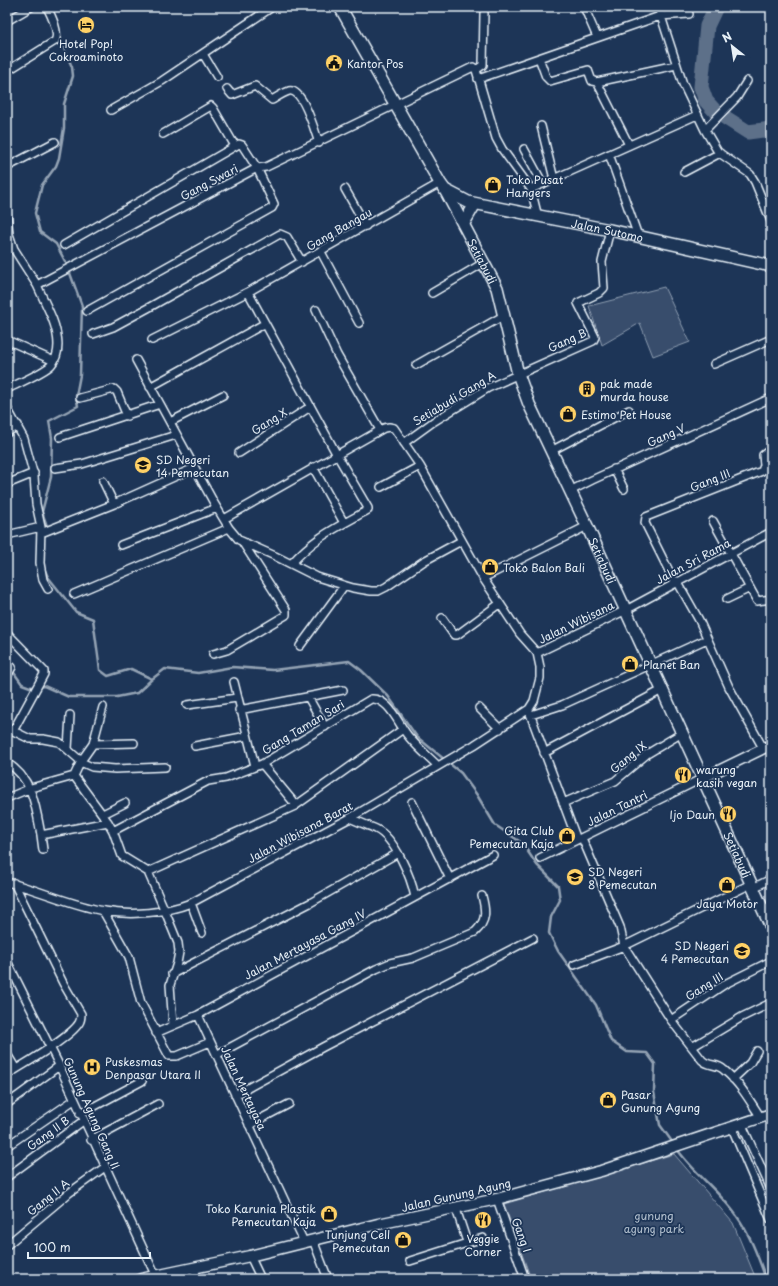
<svg xmlns="http://www.w3.org/2000/svg" width="778" height="1286" viewBox="0 0 778 1286" font-family="'Playpen Sans',sans-serif">
<rect width="100%" height="100%" fill="#1d3557"/>
<filter id="ink" filterUnits="userSpaceOnUse"><feTurbulence type="fractalNoise" baseFrequency=".025" numOctaves="2"/><feDisplacementMap in="SourceGraphic" scale="8" xChannelSelector="R" yChannelSelector="G"/><feConvolveMatrix kernelMatrix="1 2 1 2 8 2 1 2 1" color-interpolation-filters="sRGB"/></filter>
<g filter="url(#ink)">
<path fill="#374d6c" stroke="#909fb2" d="M664,287L690,342L653,356L640,323L602,345L589,306Z
M674,1154L733,1223L756,1279H531L504,1204Z"/>
<g fill="none" stroke-linecap="round" stroke-linejoin="round">
<path stroke="#95a4b5" stroke-width="2.5" d="M43,539L48,529L42,512L51,477L52,438L49,421L78,406L76,396L80,375L82,306L67,265L56,244L40,232L35,213L42,185L56,166L59,158L64,128V104L73,76L72,67L59,37
M43,566L48,577L76,612L93,619L100,670L108,676L131,669L152,679L165,669L198,673L232,667L273,670L349,661L361,670L388,696L417,737L461,773L477,795L495,825L522,843L537,865L558,886L560,900L551,917L549,933L558,951L596,1005L611,1041L627,1052L647,1053L655,1064L654,1092L660,1125L673,1143
M7,663L22,684L30,687L44,686L69,697H117L137,693L152,679
M677,1149C694,1173 719,1191 736,1215C750,1234 758,1257 766,1279"/>
<path stroke="#5d7089" stroke-width="15" d="M716,7L707,26L701,87L706,101L715,111L748,132L771,129"/>
<g stroke="#e8f1f8" stroke-width="10">
<path id="minor" d="M584,7L597,37
M658,7L683,84L705,130L718,152L750,174L755,182L771,221
M7,21L31,7
M203,54L217,77
M539,58L546,77L550,81L588,70L592,81L597,82L676,65
M476,70L483,65L484,13
M7,71L55,41C60,33 51,15 47,7
M478,79L660,16L689,14
M597,82L629,145
M227,89L232,95L255,86L272,100C277,97 283,93 289,91C303,88 315,132 319,143
M111,110L162,81L272,7
M541,126L554,179
M705,130L737,97L747,81
M163,134L211,106L213,108L235,146
M524,149L543,184
M609,154L638,236
M7,167L55,142
M684,172L720,153
M345,189L366,226
M531,189L697,115
M7,215L9,234L14,249L37,285L49,311C56,326 64,351 51,365C45,372 17,384 7,389
M64,245L239,144L242,145L257,168L274,204L272,208L87,311
M321,252L359,323
M37,285L257,168L266,167L473,67L476,70L496,138L502,149L531,189L538,217
M248,292L337,455L368,508V510C336,528 316,536 291,564
M432,293L485,262
M316,310L337,355L380,430
M93,334L113,327L148,308L280,234L287,237L302,262
M7,340L54,361
M152,340L248,292L440,183
M136,360L214,503L229,528L239,540L275,556L317,577L353,588L371,591H378L386,587L424,561L461,541
M714,364L771,339
M416,365L503,316
M150,387L264,324
M80,398L114,389L117,392L127,416
M7,408L24,439L34,476L36,504L41,527L40,563L43,580L48,589
M170,422L223,395
M7,433L18,425
M60,437L160,404
M404,443L433,422L488,388L593,341L595,337L578,303L599,293L604,288L602,262L610,230
M551,451L629,410
M239,453L310,407
M313,467L344,523
M55,468L82,464L176,435
M614,469L624,489
M103,481L114,504
M7,484L34,473
M381,487L420,466
M570,491L592,480L771,398
M713,521L757,601L771,599
M41,533L114,504L194,468
M7,535L41,527
M121,545L217,508
M483,578L587,526
M677,581L699,620L729,687L763,748
M675,583L645,523L646,517L762,471L764,465L763,455L771,449
M74,594L229,528
M727,599L750,588
M442,618L454,635H457L499,604
M7,633L44,671V674L13,731
M300,646L344,586
M537,653L626,610L771,532
M213,654L227,650L286,615V610L243,543
M7,676L12,667
M234,682L255,766
M308,697L325,727
M187,705L237,698
M103,707L93,744L81,761L74,776L108,822L113,831L122,856L148,872L165,911L178,943L179,952L177,963L170,985L173,1025
M479,708L500,729
M239,710L343,690
M529,711L577,840
M531,715L562,705L707,639
M7,728L30,739H43L59,742L83,763L92,767L115,769L165,767
M93,744L134,743
M195,746L247,736
M68,749L70,715
M544,753L662,690
M7,763C33,778 36,808 41,835L108,822
M262,764L296,805
M7,798L31,788L74,776
M412,802L450,879
M563,803L615,781L647,754L682,733
M103,814L125,803
M350,818C358,822 367,825 376,829C395,838 411,877 415,897
M113,831L208,781L226,778L262,764L371,699C389,697 399,726 409,737C418,748 429,757 438,766
M41,835L43,850
M582,838L620,927L624,946L751,884
M540,858L703,778
M148,872L295,806L403,729
M7,882C39,890 71,905 104,911C132,916 165,913 191,903L350,818L474,745L529,709L534,701L540,678V667L537,653L520,634L483,578L420,466L394,428L389,427L384,428L224,519
M753,888L771,879
M191,903L202,933
M763,910L771,906
M103,911L129,957L141,1003L169,1056H177L210,1042
M7,961L58,1063L157,1279
M574,965L624,946L671,1020L702,1060C709,1067 717,1063 724,1070C740,1083 750,1101 761,1118
M172,974L310,903L398,853
M198,1015L304,1242
M671,1020L725,984L771,961
M156,1033L198,1015L493,855
M692,1047L742,1017L771,1003
M7,1054L16,1069
M216,1055L376,969L390,963L413,958L475,932C487,921 486,911 482,896
M7,1075C24,1064 70,1038 79,1023C81,1020 81,1018 81,1014L63,983L14,883
M733,1079L750,1063L757,1051
M235,1095L323,1047L533,938
M7,1104L59,1066
M80,1114L142,1081
M249,1125L289,1104
M742,1125L771,1189
M732,1128L771,1220
M91,1140L158,1104
M7,1146L74,1100
M7,1177L83,1121
M497,1199L525,1279
M456,1209L467,1242
M313,1240L328,1279
M7,1245L69,1193L105,1167
M250,1256L261,1279
M410,1261L483,1238
M193,1268L198,1279"/>
</g>
<g stroke="#e8f1f8" stroke-width="12">
<path id="tertiary" d="M703,778L771,745"/>
</g>
<g stroke="#e8f1f8" stroke-width="13">
<path id="secondary" d="M141,1279L250,1256L378,1224L497,1199L601,1171L771,1114"/>
</g>
<g stroke="#e8f1f8" stroke-width="14">
<g id="primary">
<path id="s1" d="M445,190L497,288L518,374L529,404L587,526L771,927"/>
<path d="M464,223L475,204"/>
</g>
</g>
<g stroke="#e8f1f8" stroke-width="14">
<g id="trunk">
<path id="s2" d="M340,7L440,183L445,190L468,202L610,230L771,266"/>
</g>
</g>
<use href="#minor" stroke="#1d3557" stroke-width="7"/>
<use href="#tertiary" stroke="#1d3557" stroke-width="9"/>
<use href="#secondary" stroke="#1d3557" stroke-width="10"/>
<use href="#primary" stroke="#1d3557" stroke-width="11"/>
<use href="#trunk" stroke="#1d3557" stroke-width="11"/>
</g>
</g>
<defs>
<g id="hotel-disc" transform="scale(0.9)"><circle r="9.5" fill="#ffd166" stroke="#1d3557"/><path d="M-6-4.5h1.5V1H6V5H4.5V3h-9V5H-6ZM-4 0a1.8 1.8 0 1 1 3.6 0ZM.5 0V-2.5h3Q6-2.5 6 0Z" fill="#111"/></g>
<g id="civic-disc" transform="scale(0.9)"><circle r="9.5" fill="#ffd166" stroke="#1d3557"/><path d="M-.6-6.5H3V-4.5H.6V-3L4-1V1h2V6H-6V1h2V-1L-.6-3ZM-1.2 2.5V6h2.4V2.5Z" fill="#111"/></g>
<g id="shop-disc" transform="scale(0.9)"><circle r="9.5" fill="#ffd166" stroke="#1d3557"/><path d="M-5-2.5h2.3a2.7 3.5 0 0 1 5.4 0H5L5.5 6h-11ZM-1.5-2.5h3a1.5 2.3 0 0 0-3 0Z" fill="#111"/></g>
<g id="building-disc" transform="scale(0.9)"><circle r="9.5" fill="#ffd166" stroke="#1d3557"/><path d="M-4-6H4V6H1V3H-1V6H-4ZM-2.5-4.3h1.7v1.8h-1.7ZM.8-4.3h1.7v1.8H.8ZM-2.5-1h1.7V.8h-1.7ZM.8-1h1.7V.8H.8Z" fill="#111"/></g>
<g id="school-disc" transform="scale(0.9)"><circle r="9.5" fill="#ffd166" stroke="#1d3557"/><path d="M0-5L7-2L0 1L-7-2ZM-4 1L0 2.5L4 1V4Q0 6-4 4Z" fill="#111"/></g>
<g id="restaurant-disc" transform="scale(0.9)"><circle r="9.5" fill="#ffd166" stroke="#1d3557"/><path d="M-5-6h1v4h1v-4h1v4h1v-4h1v5L-1.5 .5V6h-2V.5L-5-1ZM5-6V6H3V1.5H1.5Q1.5-4 5-6Z" fill="#111"/></g>
<g id="hospital-disc" transform="scale(0.9)"><circle r="9.5" fill="#ffd166" stroke="#1d3557"/><path d="M-5-5h3v3.5h4V-5h3V5h-3V1.5h-4V5h-3Z" fill="#111"/></g>
</defs>
<g fill-rule="evenodd">
<use href="#hotel-disc" x="86" y="25"/>
<use href="#civic-disc" x="334" y="63"/>
<use href="#shop-disc" x="493" y="185"/>
<use href="#building-disc" x="587" y="389"/>
<use href="#shop-disc" x="568" y="414"/>
<use href="#school-disc" x="143" y="465"/>
<use href="#shop-disc" x="490" y="567"/>
<use href="#shop-disc" x="630" y="664"/>
<use href="#restaurant-disc" x="683" y="775"/>
<use href="#restaurant-disc" x="728" y="814"/>
<use href="#shop-disc" x="567" y="836"/>
<use href="#school-disc" x="575" y="877"/>
<use href="#shop-disc" x="727" y="885"/>
<use href="#school-disc" x="742" y="951"/>
<use href="#hospital-disc" x="92" y="1067"/>
<use href="#shop-disc" x="608" y="1100"/>
<use href="#shop-disc" x="329" y="1214"/>
<use href="#restaurant-disc" x="483" y="1220"/>
<use href="#shop-disc" x="403" y="1240"/>
</g>
<g text-anchor="middle" dominant-baseline="central" stroke-width="3.5" stroke-linejoin="round" paint-order="stroke">
<g font-size="11" fill="#e8f1f8" stroke="#1d3557" text-anchor="start">
<text x="86" y="43" text-anchor="middle">Hotel Pop!<tspan x="86" dy="13">Cokroaminoto</tspan></text>
<text x="347" y="63">Kantor Pos</text>
<text x="506" y="179">Toko Pusat<tspan x="506" dy="13">Hangers</tspan></text>
<text x="600" y="383">pak made<tspan x="600" dy="13">murda house</tspan></text>
<text x="581" y="414">Estimo Pet House</text>
<text x="156" y="459">SD Negeri<tspan x="156" dy="13">14 Pemecutan</tspan></text>
<text x="503" y="567">Toko Balon Bali</text>
<text x="643" y="664">Planet Ban</text>
<text x="696" y="769">warung<tspan x="696" dy="13">kasih vegan</tspan></text>
<text x="715" y="814" text-anchor="end">Ijo Daun</text>
<text x="554" y="830" text-anchor="end">Gita Club<tspan x="554" dy="13">Pemecutan Kaja</tspan></text>
<text x="588" y="871">SD Negeri<tspan x="588" dy="13">8 Pemecutan</tspan></text>
<text x="727" y="903" text-anchor="middle">Jaya Motor</text>
<text x="729" y="945" text-anchor="end">SD Negeri<tspan x="729" dy="13">4 Pemecutan</tspan></text>
<text x="105" y="1061">Puskesmas<tspan x="105" dy="13">Denpasar Utara II</tspan></text>
<text x="621" y="1094">Pasar<tspan x="621" dy="13">Gunung Agung</tspan></text>
<text x="316" y="1208" text-anchor="end">Toko Karunia Plastik<tspan x="316" dy="13">Pemecutan Kaja</tspan></text>
<text x="390" y="1234" text-anchor="end">Tunjung Cell<tspan x="390" dy="13">Pemecutan</tspan></text>
<text x="483" y="1238" text-anchor="middle">Veggie<tspan x="483" dy="13">Corner</tspan></text>
</g>
<g font-size="11" fill="#e8f1f8" stroke="#1d3557">
<text transform="translate(209 182) rotate(-28)">Gang Swari</text>
<text transform="translate(339 229) rotate(-30)">Gang Bangau</text>
<text stroke="none"><textPath href="#s2" startOffset="379">Jalan Sutomo</textPath></text>
<text stroke="none"><textPath href="#s1" startOffset="80">Setiabudi</textPath></text>
<text transform="translate(567 340) rotate(-25)">Gang B</text>
<text transform="translate(454 398) rotate(-31)">Setiabudi Gang A</text>
<text transform="translate(269 421) rotate(-32)">Gang X</text>
<text transform="translate(666 435) rotate(-24)">Gang V</text>
<text transform="translate(710 480) rotate(-22)">Gang III</text>
<text stroke="none"><textPath href="#s1" startOffset="404">Setiabudi</textPath></text>
<text transform="translate(693 561) rotate(-28)">Jalan Sri Rama</text>
<text transform="translate(576 622) rotate(-26)">Jalan Wibisana</text>
<text transform="translate(303 727) rotate(-31)">Gang Taman Sari</text>
<text transform="translate(628 757) rotate(-39)">Gang IX</text>
<text transform="translate(617 808) rotate(-26)">Jalan Tantri</text>
<text transform="translate(300 832) rotate(-28)">Jalan Wibisana Barat</text>
<text stroke="none"><textPath href="#s1" startOffset="728">Setiabudi</textPath></text>
<text transform="translate(305 944) rotate(-28)">Jalan Mertayasa Gang IV</text>
<text transform="translate(704 986) rotate(-32)">Gang III</text>
<text transform="translate(244 1088) rotate(65)">Jalan Mertayasa</text>
<text transform="translate(92 1113) rotate(66)">Gunung Agung Gang II</text>
<text transform="translate(48 1133) rotate(-36)">Gang II B</text>
<text transform="translate(456 1195) rotate(-13)">Jalan Gunung Agung</text>
<text transform="translate(48 1197) rotate(-39)">Gang II A</text>
<text transform="translate(522 1235) rotate(70)">Gang I</text>
</g>
<g font-size="11" fill="#b3c0ce" stroke="#1d3557">
<text x="654" y="1215">gunung<tspan x="654" dy="13">agung park</tspan></text>
</g>
</g>
<rect width="778" height="1286" fill="none" stroke="#1d3557" stroke-width="24"/>
<rect x="12" y="12" width="754" height="1262" fill="none" stroke="#e8f1f8" stroke-width="1.5" filter="url(#ink)"/>
<g transform="translate(732 46) rotate(330)" stroke="#1d3557" stroke-width="3" paint-order="stroke">
<path d="M0-3L7 15L0 10L-7 15Z" fill="#e8f1f8"/>
<text y="-6" font-size="11" font-weight="bold" text-anchor="middle" fill="#e8f1f8">N</text>
</g>
<path d="M28 1252v6h122v-6" fill="none" stroke="#e8f1f8" stroke-width="2"/>
<text x="34" y="1252" font-size="12" fill="#e8f1f8" stroke="#1d3557" stroke-width="3" paint-order="stroke">100 m</text>
</svg>
